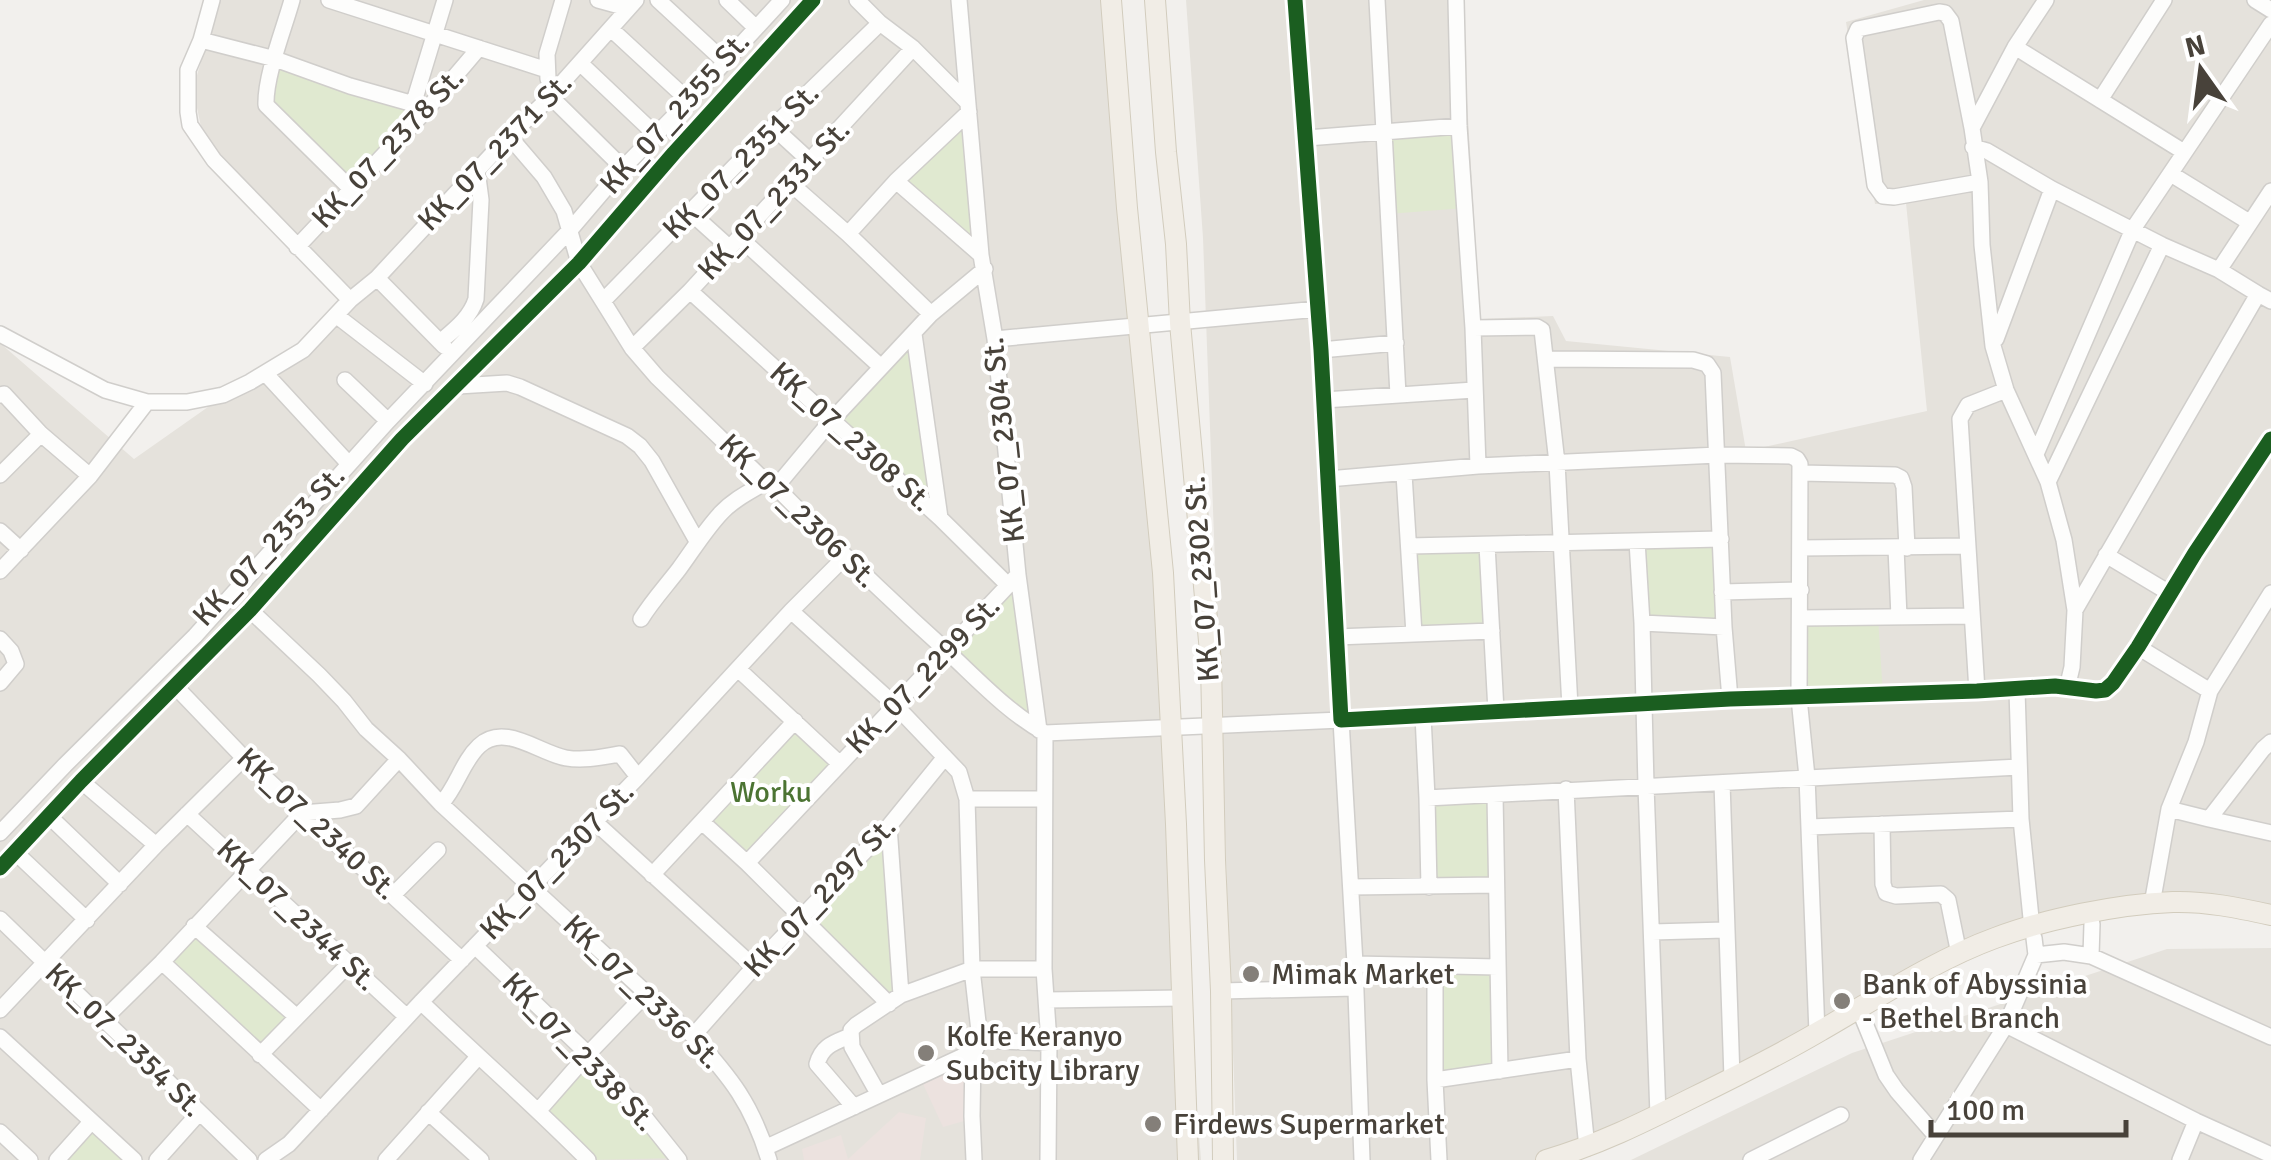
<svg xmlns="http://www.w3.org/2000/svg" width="2271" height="1160" viewBox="0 0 2271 1160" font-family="Signika,sans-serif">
<rect width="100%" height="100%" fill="#f2f0ed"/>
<path fill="#e5e2dc" d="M219,0H1108L1125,172L1201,1160H0V343L134,459L353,305L207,155L193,89Z
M1186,0H1461L1480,319L1553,316L1566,341L1730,357L1746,451L1927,411L1906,203L1875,204L1846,22L1924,0H2271V914L2175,902L1996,937L1820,1032L1546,1160H1237L1203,238Z
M2271,948V1160H1631L1852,1053L2167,949Z"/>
<path fill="#ece2df" d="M963,1067L968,1073L971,1119L943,1127L922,1082Z
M899,1112L926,1118L920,1160H804L802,1149L841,1135L848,1159Z"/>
<path fill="#e0e9d0" d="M275,59L423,106L352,190L266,105Z
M969,112L981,255L896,181Z
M1459,126L1465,208L1388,214L1383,131Z
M914,334L940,518L831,421Z
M1721,539L1724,627L1642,623L1637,541Z
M1487,545L1492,631L1414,634L1409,546Z
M1018,575L1039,730L947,652Z
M1878,617L1883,695L1799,698L1801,618Z
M795,721L839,763L747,863L702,822Z
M1495,795L1496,885L1429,887L1427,798Z
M889,826L901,995L889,1004L801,916Z
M194,926L297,1017L260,1055L162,962Z
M1435,967H1498L1500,1071L1435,1080Z
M588,1054L679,1158L588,1160L539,1110Z
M91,1122L134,1160H57Z"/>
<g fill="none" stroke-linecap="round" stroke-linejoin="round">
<g stroke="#d0cecb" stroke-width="18">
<path id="minor" d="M212,0L201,40L188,70V112L190,125L214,160L350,300
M292,0C284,29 265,76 266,105L352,190
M329,0L547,70
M598,0L627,8
M658,0L725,62
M727,0L756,28
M857,0L880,23L913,48L968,103
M959,0L981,255L995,339L1018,575L1039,730
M1295,0L1321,350L1341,720L1730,699L1977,691L2055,686L2096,691L2105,690L2113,683L2138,647L2195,553L2271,439
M1377,0L1398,395
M1456,0L1459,126L1473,328L1478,466
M2255,0L2271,10
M611,29L689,101
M201,40L275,59L350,86L428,108
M2015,47L2184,152
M580,63L656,135
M548,79L547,54L563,0
M550,96L623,168
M2100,100L2164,0
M413,105L445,0
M773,127L810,161
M1972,128L2015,47L2046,0
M509,136L544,177L564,211L579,263L632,348L657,377L766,482L776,487C833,545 890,600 950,654C980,682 1009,713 1045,733
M1307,138L1459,126
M1973,147L1987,151L2052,189L2162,245L2219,270L2258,294
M2171,174L2249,222
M896,181L981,255
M1980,182L1894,197L1883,196L1875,185L1854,38L1858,29L1939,12L1945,13L1951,21L1972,128L1980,182L1982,245L1993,346L2006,390L2048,482L2064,540L2075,610L2072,667L2067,688
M790,183L848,234L931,314
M690,212L730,248
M848,234L896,181L969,112
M740,238L881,367
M297,247L428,108L479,48
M2219,270L2271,191
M377,278L444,346
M690,291L940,518L1008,585
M603,301L773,127L880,23
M337,316L425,384
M1473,328L1537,327L1542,330L1557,463L1570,707
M0,334L105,390L147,402H187L223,395L250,382L303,350L350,300L377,278L509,136L545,102L636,0
M914,334L940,518
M995,339L1318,309
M1996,339L2052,189
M440,342C455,329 470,318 476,299L481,200L477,170
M632,348L690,291L913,48
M1321,350L1396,343
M1546,359L1693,360L1707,364L1713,373L1724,627L1730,699
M265,373L349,464
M345,380L388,421
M458,386L507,383L520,387L627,436L640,446L652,461L697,541
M0,395L4,394L41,434L90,476
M1324,400L1474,390
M2036,454L2133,229L2271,24
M1800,473L1895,475L1901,478L1904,487L1907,548
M1404,474L1414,634
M0,475L41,434
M1328,479L1478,466L1718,455L1791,456L1797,459L1800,464L1799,698L1807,777L1817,1033
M2048,482L2162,245
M776,487L831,421L931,314L985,269
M0,531L21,550
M1637,541L1642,623L1646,786L1658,1115
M1487,545L1496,711
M1409,546L1721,539
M1801,548L1967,546
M1896,548L1899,617
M2106,555L2171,594
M0,571L90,476L147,402
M1722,592L1801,590
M250,610L319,675L344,701L366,729L399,759L441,804L693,1036C731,1078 752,1104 769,1160
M2075,610L2258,294L2271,301
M791,611L895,705L959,772L967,799L972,969L980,1040L973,1055L972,1116L974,1160
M1801,618L1971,616
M641,619C652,601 666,586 679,569C693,550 705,530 721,513C734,499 751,491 766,482
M1642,623L1724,627
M1336,637L1492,631
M0,639L11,651L16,664L0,683
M2138,647L2210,691
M738,669L839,763
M175,686L244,758L462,960
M2017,690L2021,819L2032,928
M1977,691L1960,419L1968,405L2006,390
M1423,716L1427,798L1429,887
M1045,733L1341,720L1355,964L1362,1160
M1045,733L1044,969L1049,1043L1048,1160
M2271,742L2263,749L2209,819L2271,833
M81,781L156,845
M1722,783L1732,1078
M1566,789L1578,1059L1587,1148
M1495,795L1500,1071
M1427,798L2019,767
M967,799H1044
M441,804C457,787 462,762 479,746C504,722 539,753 566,758C584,761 602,757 620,754L638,777
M2169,809L2209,819
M302,813L340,810L356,806L399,759
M187,814L407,1017
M49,816L120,884
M595,822L754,967
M702,822L747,863L889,1004
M1882,824L1883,884L1886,893L1896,896L1941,894L1948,900L1959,954
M889,826L901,995
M1809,827L2021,819
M0,833L65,765L195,636L388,421L571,229L623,168L689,101L782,0
M15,852L87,920
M747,863L1015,578
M0,868L81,781L250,610L402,439L579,263L674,153L813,0
M652,875L795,721
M1351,887L1496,885
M393,895L438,850
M2152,904L2169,809L2196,742L2210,691L2271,593
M0,919L249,1160
M194,926L297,1017
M1652,932L1725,930
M475,946L588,1054L643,1115L679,1160
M2036,955L2064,952L2091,956L2271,1037
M2091,956L2092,924
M162,962L321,1110
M1355,964L1498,967
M1435,967V1080L1439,1160
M1221,991L1355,988
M1047,1000L1182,998
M421,1002C476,1055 534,1105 588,1160
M0,1010L156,845L244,758
M1862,1016L1886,1075L1897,1091L1936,1136
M103,1020L162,962L302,813
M2006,1025L2196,1121L2271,1155
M693,1036L754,967L889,826L945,757
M850,1036C833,1043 822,1046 817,1064L854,1107
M0,1037L134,1160
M980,1040L1049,1043
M260,1055L349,964
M1435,1080L1578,1059
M879,1095L852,1047L851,1030L856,1025L901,995L972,969H1044
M539,1110L588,1054L647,993
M428,1112L481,1160
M0,1132L30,1160
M765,1148L974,1051
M57,1160L91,1122
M157,1160L199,1113
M266,1160L289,1144L421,1002L638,777L791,611L845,557
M386,1160L478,1057
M1751,1160L1841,1115
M1921,1160L2006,1025L2036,955L2034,938
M2180,1160L2196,1121"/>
</g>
<g stroke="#d2ccbd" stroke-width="22">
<path id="major" d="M1111,0L1127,208L1163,573L1176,824L1188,1160
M1155,0L1166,152L1176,244L1180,323L1211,663L1215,860L1221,991L1223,1160
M1546,1160C1598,1145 1644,1122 1692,1098C1735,1077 1779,1055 1820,1031C1874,1000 1937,959 1995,938C2045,919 2119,904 2173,902C2206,901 2239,908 2271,915"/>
</g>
<use href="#minor" stroke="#fdfdfc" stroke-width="15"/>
<use href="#major" stroke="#f1ede6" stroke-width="20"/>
<g stroke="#fff" stroke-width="21">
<path id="cycleway" d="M1295,0L1321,350L1341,720L1730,699L1977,691L2055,686L2096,691L2105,690L2113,683L2138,647L2195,553L2271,439
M0,868L81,781L250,610L402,439L579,263L674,153L813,0"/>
</g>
<use href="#cycleway" stroke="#1b5e20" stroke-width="15"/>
</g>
<g fill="#847f79" stroke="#fff" stroke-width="4">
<circle cx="1251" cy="974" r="10"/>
<circle cx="1842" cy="1001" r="10"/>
<circle cx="926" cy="1053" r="10"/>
<circle cx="1153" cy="1124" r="10"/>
</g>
<g text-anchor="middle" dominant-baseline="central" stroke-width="8" stroke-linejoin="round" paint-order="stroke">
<g font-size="30" fill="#48423a" stroke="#fff">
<text transform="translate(675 113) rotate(-48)">KK_07_2355 St.</text>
<text transform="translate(388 148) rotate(-47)">KK_07_2378 St.</text>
<text transform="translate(495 152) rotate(-46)">KK_07_2371 St.</text>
<text transform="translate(741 161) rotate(-45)">KK_07_2351 St.</text>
<text transform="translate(774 200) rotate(-47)">KK_07_2331 St.</text>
<text transform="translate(851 437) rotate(42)">KK_07_2308 St.</text>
<text transform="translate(1004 440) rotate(-96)">KK_07_2304 St.</text>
<text transform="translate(798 511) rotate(44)">KK_07_2306 St.</text>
<text transform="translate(269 546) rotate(-47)">KK_07_2353 St.</text>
<text transform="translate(1202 579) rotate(-94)">KK_07_2302 St.</text>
<text transform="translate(923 675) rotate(-46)">KK_07_2299 St.</text>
<text transform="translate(317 824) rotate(43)">KK_07_2340 St.</text>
<text transform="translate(557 861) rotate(-46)">KK_07_2307 St.</text>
<text transform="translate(820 897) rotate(-47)">KK_07_2297 St.</text>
<text transform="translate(297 915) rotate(43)">KK_07_2344 St.</text>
<text transform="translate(642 992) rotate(44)">KK_07_2336 St.</text>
<text transform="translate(124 1040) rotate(44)">KK_07_2354 St.</text>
<text transform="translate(579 1052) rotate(46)">KK_07_2338 St.</text>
</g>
<g font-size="30" fill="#4c7433" stroke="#fff">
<text x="771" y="792">Worku</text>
</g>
<g font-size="30" fill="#48423a" stroke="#fff" text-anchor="start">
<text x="1271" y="974">Mimak Market</text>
<text x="1862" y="984">Bank of Abyssinia<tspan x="1862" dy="34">- Bethel Branch</tspan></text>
<text x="946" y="1036">Kolfe Keranyo<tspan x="946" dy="34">Subcity Library</tspan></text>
<text x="1173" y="1124">Firdews Supermarket</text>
</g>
</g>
<g transform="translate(2201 70) rotate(346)" stroke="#ffffff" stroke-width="8" paint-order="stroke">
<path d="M0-8L18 38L0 25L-18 38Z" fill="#48423a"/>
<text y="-15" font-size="28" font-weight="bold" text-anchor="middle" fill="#48423a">N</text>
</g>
<path d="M1931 1120v15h195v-15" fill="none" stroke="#48423a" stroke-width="5"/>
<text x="1946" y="1120" font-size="30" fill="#48423a" stroke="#ffffff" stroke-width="8" paint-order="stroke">100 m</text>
</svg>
